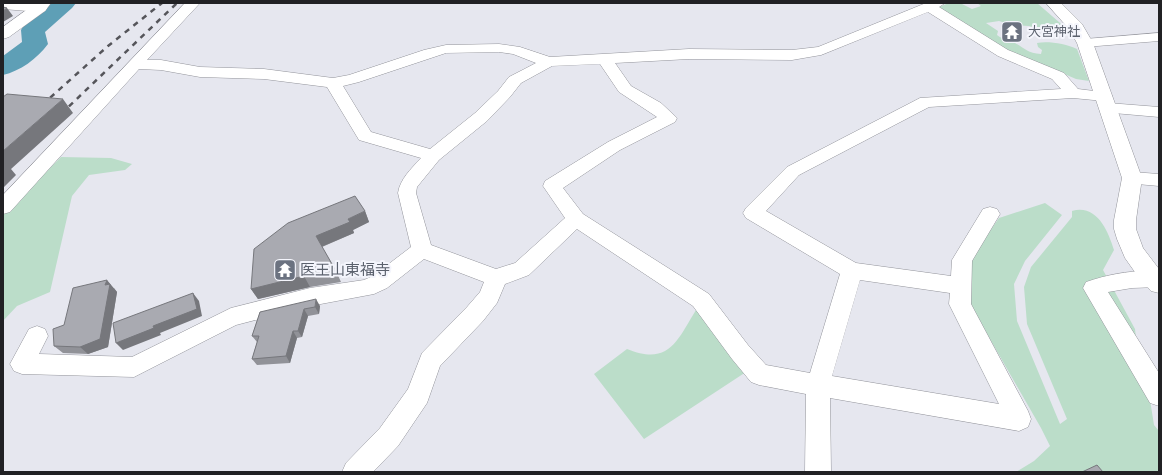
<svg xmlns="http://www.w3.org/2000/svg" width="1162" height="475" viewBox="0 0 1162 475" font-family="'Alegreya Sans','Noto Sans JP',sans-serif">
<rect width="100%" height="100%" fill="#e6e7ef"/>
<path fill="#bbddc9" d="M949,3H960L972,9L981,6L977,3H1037L1067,29L1064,31L1051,29H1040L1029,26L1012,25L999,21L986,23L998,31L997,35C1004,40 1008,40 1015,43C1026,49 1027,53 1041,54L1042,50L1038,47L1037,43C1049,41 1066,44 1077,49L1089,81L1076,79L1062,73L1006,52L936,8Z
M61,157L111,158L132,164L125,170L89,175L72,196L50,292L17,306L3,321V214Z
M1045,203L1062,215L1025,261L1014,284L1017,321L1060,424L1067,419L1027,324L1024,287L1031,267L1072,217V211C1097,204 1108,231 1114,250L1103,270L1135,329L1140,373L1150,400L1154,425L1159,431V472H1016L1034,461L1050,446L1041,428L971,306L967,272L979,246L999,218Z
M696,310L746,372L644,439L594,374L627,349C669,366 677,341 696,310Z"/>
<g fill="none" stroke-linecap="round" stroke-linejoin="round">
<path fill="#5e9fb6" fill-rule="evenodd" d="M50,3H76L72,8L45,32L48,44C37,59 20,71 3,75V56L22,42L21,30L24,25Z"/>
<g stroke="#93949b" stroke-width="1">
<path id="minor" d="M3,3L40,4L45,5L47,8L45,11L40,12L3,9Z
M185,3H200L147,60H161L200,67L264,69L333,78L349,75L424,50L446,45L499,44L520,47L550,57L689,49L792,50L818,47L926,3H945L939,7L1008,50L1064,73L1078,89L1110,93L1112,96L1110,99L1104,101L1073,98L929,107L799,175L766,211L856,263L951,276L952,260L983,209L990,207L997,209L1000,214L972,261L971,304L1028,411L1031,419L1028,427L1019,431L830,398L831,472H805L806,394L759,385L751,382L732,359L693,306L577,229L529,275L505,284L497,303L483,321L440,366L427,403L398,446L373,472H342L346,463L380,428L408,389L422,353L467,307L480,292L484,282L424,259L387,288L374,294L310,306L236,325L134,377L22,374L14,371L10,364L29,329L37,326L45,329L48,336L39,354L132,357L231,308L310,288L364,280L373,276L411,247L398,193C400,179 411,169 421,158L359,140L327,87L264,79L200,77L161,70L139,69L10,212L3,214V195ZM928,12L998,56L1052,79L1061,89L920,98L787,167L746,208L743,213L746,218L840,274L810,373L766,365L748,345L709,294L583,214L563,188L620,150L675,122L677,118L661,103L631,86L615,63L689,59L792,60L821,55ZM499,52L513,54L536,63L509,77L498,91L475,113L430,149L371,132L343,86L359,82L446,53ZM600,64L619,92L657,117L608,142L545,181L543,186L565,218L515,263L496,269L431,245L416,193L417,187L439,160L487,121L510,97L521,83L552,66ZM860,280L950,293L949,304L999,404L832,376Z
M1159,33V41L1085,47L1080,46L1078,43L1080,40L1085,39Z
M1108,103L1159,107V117L1102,112L1100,108L1102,104Z
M1132,172L1159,174V186L1126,183L1123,178L1126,173Z
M1148,271L1159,273V287L1132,288L1108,292L1159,373V406L1150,403L1083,288L1086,282C1107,275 1126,271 1148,271Z"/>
</g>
<g stroke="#93949b" stroke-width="1">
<path id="tertiary" d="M36,3H51L45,11L9,37L3,39V27Z
M1046,3H1061L1082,24L1093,43L1142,178L1136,220V229L1143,248L1159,269V293L1151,291L1137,275L1125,258L1117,239L1114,229V220L1122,178L1077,43L1069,29Z"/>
</g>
<use href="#minor" fill="#fff" fill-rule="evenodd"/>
<use href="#tertiary" fill="#fff" fill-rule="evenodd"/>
<path stroke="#55555a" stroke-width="2.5" stroke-dasharray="5.5 5.5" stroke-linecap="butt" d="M42,105L108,46L162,3
M61,114L177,3"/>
</g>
<path fill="#919298" d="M365,211L369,222L353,230L354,233L322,247L336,271L341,282L310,287L258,299L251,289Z
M114,288L117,292L108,347L88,354L63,353L54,346L64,325Z
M320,306L319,314L308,316L302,337L297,338L290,363L257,365L252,359L257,342L252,336L260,312Z"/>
<path fill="#76777c" d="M7,8L13,16L3,22V11Z
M63,99L73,113L11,169L16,175L3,188V151Z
M365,211L369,222L353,230L354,233L321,247L316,236L348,219Z
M304,276L310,287L258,299L251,289Z
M107,280L117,292L108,347L88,354L80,347L105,285Z
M193,293L199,301L202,316L160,333L161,335L123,350L116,343L153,326Z
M316,299L320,306L319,314L315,307Z
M304,309L308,316L302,337L298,331Z
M293,331L297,338L290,363L286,356Z"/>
<path fill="#a9aab1" stroke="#76777c" d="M3,7L7,8L3,11Z
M7,94L63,99L3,151V97Z
M355,196L365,211L348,219L350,222L316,236L336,271L304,276L251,289L254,249L288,223Z
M107,280L105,285L110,284L100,339L80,347L54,346L53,329L64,325L73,288Z
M193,293L197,309L153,326L154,328L116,343L113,323Z
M316,299L315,307L304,309L298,331H293L286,356L252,359L259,336H252L260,312Z
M1097,465L1103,472H1082Z"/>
<defs>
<g id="temple-square" transform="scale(1.15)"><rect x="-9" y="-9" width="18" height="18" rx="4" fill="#6b7280" stroke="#f4f5fc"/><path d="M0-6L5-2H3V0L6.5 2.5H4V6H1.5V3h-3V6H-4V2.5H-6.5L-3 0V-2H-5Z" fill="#fff"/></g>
</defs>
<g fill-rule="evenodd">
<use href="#temple-square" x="1012" y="32"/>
<use href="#temple-square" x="285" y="270"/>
</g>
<g text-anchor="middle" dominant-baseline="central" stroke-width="4" stroke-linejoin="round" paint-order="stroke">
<g font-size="13" fill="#5b616d" stroke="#f4f5fc" text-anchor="start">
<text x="1028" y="32">大宮神社</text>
</g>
<g font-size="15" fill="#5b616d" stroke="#f4f5fc" text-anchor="start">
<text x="300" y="270">医王山東福寺</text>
</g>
</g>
<rect width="1162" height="475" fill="none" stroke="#212124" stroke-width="8"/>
</svg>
